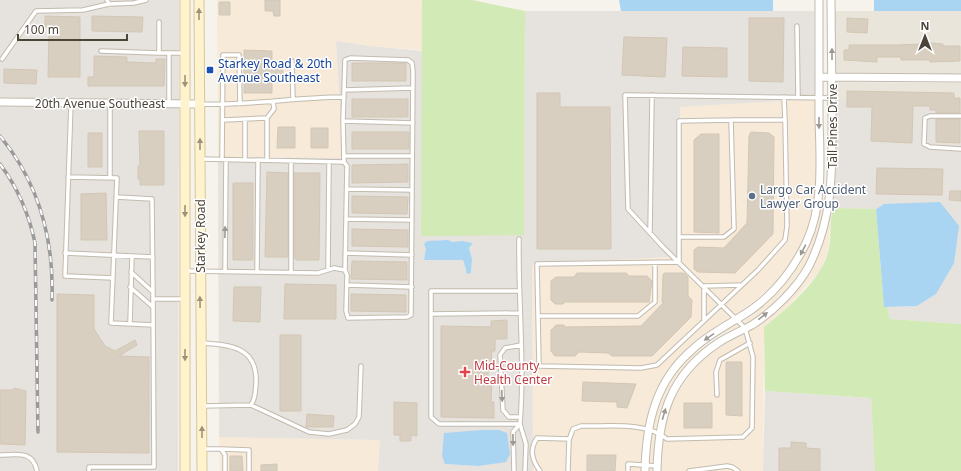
<svg xmlns="http://www.w3.org/2000/svg" width="961" height="471" viewBox="0 0 961 471" font-family="'Noto Sans',sans-serif">
<rect width="100%" height="100%" fill="#f6f3ec"/>
<path fill="#eae5da" d="M835,11H961V74H835Z
M835,82L961,83V100H835Z"/>
<path fill="#f7ead8" d="M217,0H422L423,50L369,46L336,41L343,158L218,157Z
M815,99L816,183L814,205L804,240L789,267L777,281L749,306L691,345L672,366L663,380L649,408L642,444L641,471H533L532,265L682,256L680,107Z
M822,197L826,201L821,225L814,245L805,265L789,286L772,304L751,320L717,339L703,350L690,361L668,391L661,409L655,432L653,471H648L649,445L656,411L669,385L684,362L696,352L754,313L782,287L794,273L810,244L816,227Z
M831,215L828,253L820,271L781,314L764,327L763,471H661V443L668,411L682,385L696,367L707,357L720,347L756,328L776,311L794,292L811,270L821,248Z
M219,437L380,440L378,471H220Z"/>
<path fill="#e6e2dd" fill-rule="evenodd" d="M0,0H179V100L0,98Z
M525,11H814L815,99L680,107L682,256L532,265L533,471H378L380,440L219,437L218,157L343,158L336,41L369,46L423,51L422,235H524ZM444,240L451,242L462,241L473,243L469,248L472,259L471,273L465,269L463,260H424L426,249L437,241ZM482,430H499L478,466L445,464L472,432Z
M835,100H961V324L890,319L887,307L917,306L936,294L884,204L876,209L833,208L835,181Z
M0,106L179,108L178,471H0Z
M765,391L871,398L875,471H763Z"/>
<path fill="#d2eab5" d="M422,0H472L525,11L524,235L421,236Z
M833,208L876,209L884,307H887L890,319L961,324V471H875L871,398L765,391L764,327C786,310 820,281 828,253C832,239 829,222 833,208Z"/>
<path fill="#a9d4f2" d="M619,0H773V11H621Z
M874,0H961V11H874Z
M940,202L959,226L954,263L936,294L917,306L884,307L876,209L884,204Z
M448,240L452,242L462,241L473,243L469,248L472,259L471,273L467,274L463,260H424L426,249L424,244L427,241Z
M482,430H499L507,433L510,454L506,462L478,466L445,464L442,456L444,433Z"/>
<path fill="#d8cfc1" stroke="#d3c7b4" d="M265,0H280V16H274L273,11H265Z
M219,2H230V15H219Z
M45,16L80,17V77H48L49,27H45Z
M92,16L143,17L142,32L92,31Z
M749,18H784L783,82L749,81Z
M847,18L868,19L867,33L847,32Z
M624,37L667,38L665,77L622,75Z
M920,42L943,44V46H960V61L930,62V60H901V57H877V62L844,60V50H849V45H897L920,44Z
M683,47L727,48V77L682,76Z
M244,50L272,51V61H278V67H283V77H272V93H244Z
M94,56L127,57V62L156,63V59H165L164,86H88V77H94Z
M352,63H406V81H352Z
M4,69L37,70L36,84L4,83Z
M847,91L954,93V98H960V113H936V110H930V106H913L912,143L871,141L872,107H847Z
M537,93H560V107H610L611,249H537Z
M352,99H408V117H352Z
M936,119H960V143L936,142Z
M278,127H295V148H277Z
M311,128H328V148H311Z
M139,131H164V185H140V179H138V166H140Z
M352,132H409V149H352Z
M751,132L769,133L774,137L773,234L735,273L698,272L694,269V250L698,247L724,248L747,223L749,136Z
M88,133H102V167H88Z
M701,134H719V233L694,232V140Z
M408,164V182L352,183V165Z
M877,168L943,169L942,195L876,194Z
M267,172L288,173V257H265Z
M294,173H320L319,260H296L294,257Z
M233,183H253V260H233Z
M950,191H961V201L949,200Z
M106,193L107,240H81V194Z
M352,196L408,197L407,214L352,213Z
M352,229L408,230V247L352,246Z
M352,261L407,262V280L351,279Z
M577,273H626L629,276H647L652,281L649,302H565L563,304H555L551,300V281L556,277H574Z
M664,273H684L688,277V296L692,300L691,317L652,356H612L608,353L579,352L575,356H555L551,351V330L556,325H564L565,327L641,326L664,302H662L663,275Z
M285,284L336,285V319H284Z
M234,287H261L260,322L233,321Z
M57,294L94,295V329L105,346L115,351L135,340L137,345L119,356L149,357V453L57,452Z
M351,294L406,295V312L351,311Z
M507,320V339H495V351H492L491,365H488V379H492L491,402H494V418L441,417V326L491,327V321Z
M280,335H301V411H280Z
M726,362H742V416L726,415Z
M583,382L636,384L627,408L617,407V402L582,401Z
M14,388L26,391L25,445L0,444V390H14Z
M394,402L417,403V436L411,435V441H400V435H394Z
M684,403H712V428H684Z
M307,414L334,416L333,427H306Z
M791,442L806,443V448L820,449V471H779V448H791Z
M587,455H616L615,471H587Z
M230,456H242L243,471H230Z
M277,464V471H261V465Z"/>
<g fill="none" stroke-linecap="round" stroke-linejoin="round">
<g stroke="#c2bbae" stroke-width="5.5">
<path id="service" d="M107,0L109,4L134,3L146,0
M159,22V53H184
M797,26L798,97
M101,51L159,53
M169,53V103
M2,59L36,11L83,10L109,4
M292,61L293,99
M344,90L413,88
M784,97L785,120
M71,103L65,276L113,278
M201,104C249,106 296,97 344,97
M961,116H930L925,118L924,144L930,147L961,149
M224,120L267,118L274,109L273,101
M245,120V160
M731,120H785L787,226L785,240L758,270L657,365L641,368L539,366L537,264L679,262V121Z
M343,121L413,123
M344,156H412
M201,159L344,162L347,166L345,270
M222,159L223,55H239L240,104
M267,160V118
M68,177L117,178L111,323L153,325
M110,177V104
M347,189L412,190
M116,197L152,199L153,299
M346,219L412,220
M650,233L652,95
M679,237H724L734,229L731,120
M519,239C518,301 525,362 520,424H439L431,417V291H519
M65,253L153,257
M345,253L412,255
M328,270L329,162
M185,271L318,273L334,268L345,270L347,275L346,311L348,318L407,317L411,315L413,72L412,63L408,60L350,58L345,60L343,121L344,162
M225,271L226,160
M131,272L153,292
M257,272L258,160
M291,272V162
M347,285L412,287
M130,287L153,307
M431,314L520,313
M538,316H638L655,302V263
M704,321V286L742,285
M130,323L132,256
M202,343C231,345 258,347 256,384C255,391 256,398 251,405L202,406
M717,395L716,372L720,360L750,343
M251,405L309,432L329,434L347,430L355,424L359,417L361,366
M520,417H509L503,410L500,355L505,348L521,345
M203,449H221L225,455V471
M221,449L249,450V471
M0,455C17,455 33,450 37,471
M89,471V467H154L153,299H184
M514,471L513,432L520,424L526,444L525,471
M540,471C532,460 529,450 537,438L569,439
M568,471L569,440L573,429L581,426C607,427 645,421 667,439L743,437L752,428L753,357L745,328L663,247L628,209L625,95L832,98
M628,471V464L657,466
M689,471L727,466L732,467L738,471"/>
</g>
<g stroke="#c2bbae" stroke-width="9">
<path id="minor" d="M819,77L961,78
M0,102L199,104
M645,471C646,424 655,381 693,349C710,333 732,323 751,310C775,293 793,270 806,243C824,205 820,159 819,118C819,79 819,39 819,0
M657,471C658,416 670,375 718,343C729,336 741,331 752,325C774,311 797,288 809,266C834,216 832,169 832,115C832,77 831,38 831,0"/>
</g>
<g stroke="#d6c79b" stroke-width="11">
<path id="secondary" d="M185,0V471
M199,0L202,471"/>
</g>
<use href="#service" stroke="#fff" stroke-width="3.5"/>
<use href="#minor" stroke="#fff" stroke-width="7"/>
<use href="#secondary" stroke="#fff3cd" stroke-width="9"/>
<g stroke="#9a9a9a" stroke-width="3.5">
<path id="rail" d="M0,136C39,183 54,240 52,300
M0,164C18,188 29,214 35,243L38,432"/>
</g>
<use href="#rail" stroke="#fff" stroke-width="2" stroke-dasharray="6" stroke-linecap="butt"/>
</g>
<defs><path id="oneway-solid" d="M-6-.8H1V-3.2L6.5 0L1 3.2V.8H-6Z"/></defs>
<g fill="#9c937c">
<use href="#oneway-solid" transform="translate(199 14) rotate(-90)"/>
<use href="#oneway-solid" transform="translate(185 81) rotate(90)"/>
<use href="#oneway-solid" transform="translate(200 144) rotate(-90)"/>
<use href="#oneway-solid" transform="translate(185 211) rotate(90)"/>
<use href="#oneway-solid" transform="translate(200 302) rotate(-91)"/>
<use href="#oneway-solid" transform="translate(185 355) rotate(90)"/>
<use href="#oneway-solid" transform="translate(202 432) rotate(-90)"/>
</g>
<g fill="#9c9892">
<use href="#oneway-solid" transform="translate(832 54) rotate(-90)"/>
<use href="#oneway-solid" transform="translate(819 123) rotate(90)"/>
<use href="#oneway-solid" transform="translate(225 232) rotate(-89)"/>
<use href="#oneway-solid" transform="translate(803 250) rotate(117)"/>
<use href="#oneway-solid" transform="translate(763 316) rotate(-38)"/>
<use href="#oneway-solid" transform="translate(709 337) rotate(146)"/>
<use href="#oneway-solid" transform="translate(502 396) rotate(87)"/>
<use href="#oneway-solid" transform="translate(664 414) rotate(-74)"/>
<use href="#oneway-solid" transform="translate(513 440) rotate(89)"/>
</g>
<rect fill="#1a4fb4" stroke="#fff" stroke-width="1.5" x="206" y="66" width="8" height="8" rx="2"/>
<circle fill="#5c6f8a" stroke="#fff" stroke-width="1.5" cx="752" cy="196" r="4"/>
<path fill="#e0444e" stroke="#fff" stroke-width="1.5" d="M463 366h4v4h4v4h-4v4h-4v-4h-4v-4h4z"/>
<g text-anchor="middle" dominant-baseline="central" stroke-width="3" stroke-linejoin="round" paint-order="stroke">
<g font-size="12" fill="#164399" stroke="#fff" text-anchor="start">
<text x="218" y="63">Starkey Road &amp; 20th<tspan x="218" dy="14">Avenue Southeast</tspan></text>
</g>
<g font-size="12" fill="#4b4439" stroke="#fff">
<text x="100" y="103">20th Avenue Southeast</text>
<text transform="translate(832 126) rotate(-90)">Tall Pines Drive</text>
<text transform="translate(200 236) rotate(-90)">Starkey Road</text>
</g>
<g font-size="12" fill="#4e5e75" stroke="#fff" text-anchor="start">
<text x="760" y="189">Largo Car Accident<tspan x="760" dy="14">Lawyer Group</tspan></text>
</g>
<g font-size="12" fill="#be3a42" stroke="#fff" text-anchor="start">
<text x="474" y="365">Mid-County<tspan x="474" dy="14">Health Center</tspan></text>
</g>
</g>
<g transform="translate(925 36)" stroke="#ffffff" stroke-width="3" paint-order="stroke">
<path d="M0-3L7 15L0 10L-7 15Z" fill="#4b4439"/>
<text y="-6" font-size="11" font-weight="bold" text-anchor="middle" fill="#4b4439">N</text>
</g>
<path d="M18 34v6h109v-6" fill="none" stroke="#4b4439" stroke-width="2"/>
<text x="24" y="34" font-size="12" fill="#4b4439" stroke="#ffffff" stroke-width="3" paint-order="stroke">100 m</text>
</svg>
